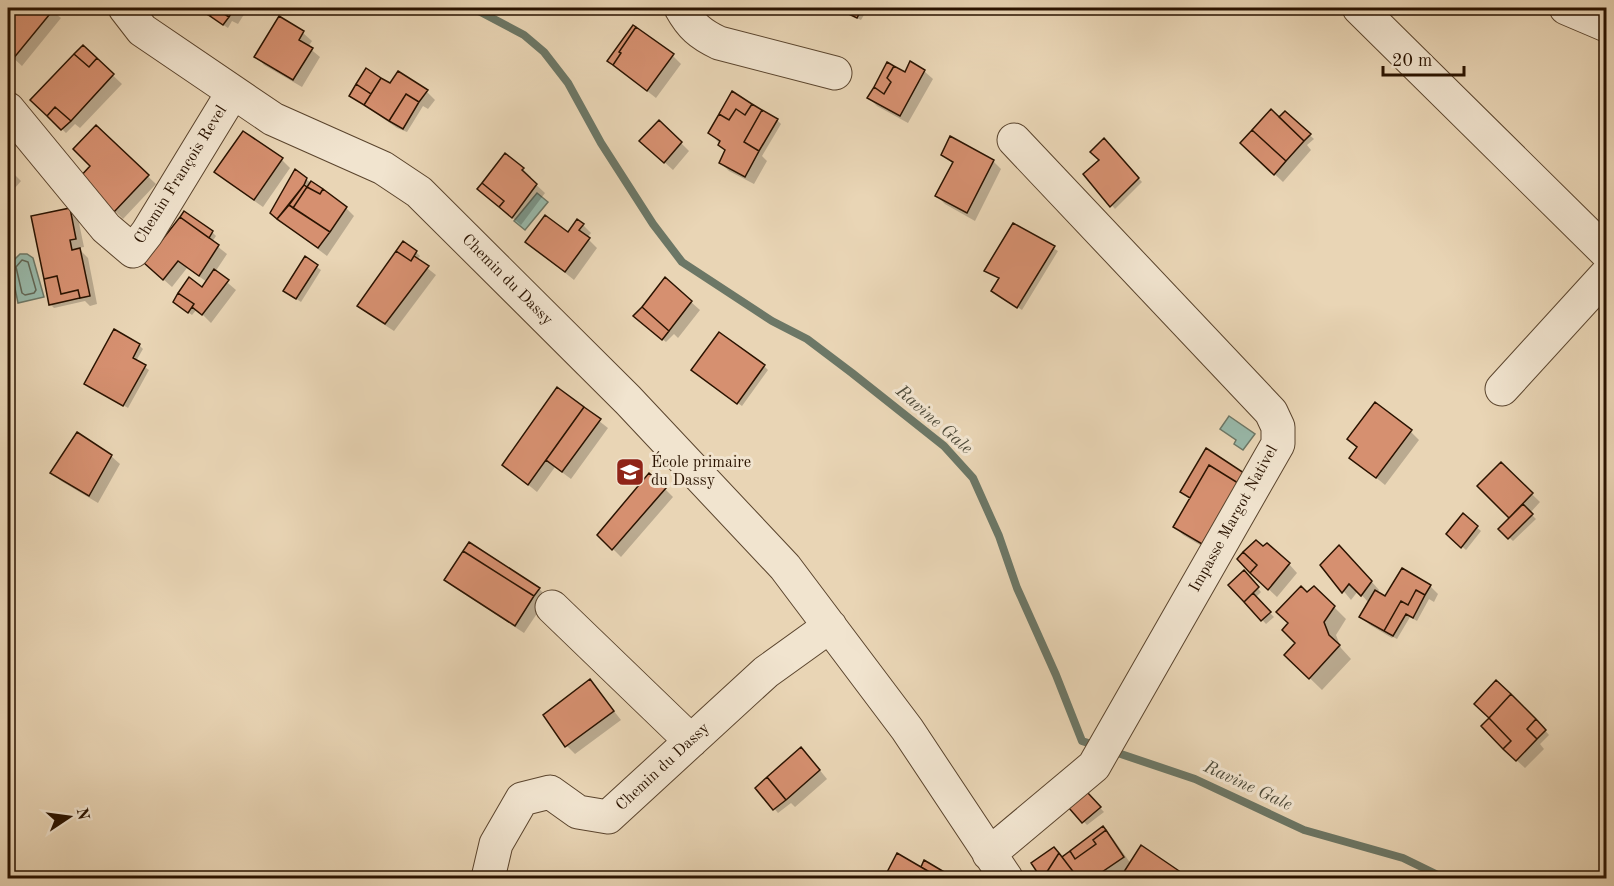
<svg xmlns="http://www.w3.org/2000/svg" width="1614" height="886" viewBox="0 0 1614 886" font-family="'Old Standard TT',serif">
<rect width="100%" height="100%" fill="#e9d5b5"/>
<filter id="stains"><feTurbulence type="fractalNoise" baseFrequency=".00333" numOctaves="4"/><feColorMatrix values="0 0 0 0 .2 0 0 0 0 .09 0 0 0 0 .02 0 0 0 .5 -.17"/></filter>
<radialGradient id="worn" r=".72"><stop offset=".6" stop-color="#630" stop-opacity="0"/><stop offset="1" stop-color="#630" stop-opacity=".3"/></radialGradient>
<path fill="#98b9aa" stroke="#6c7766" stroke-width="1.5" d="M537,193L548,202L525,230L514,221Z
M20,254H27L33,258L44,297L18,303L10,264Z
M1229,416L1255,434L1243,450L1234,444L1236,440L1220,429Z"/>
<path fill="#0003" d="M8,8H61L56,14L61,18L22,66L8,53Z
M197,8H248L238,24L232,21L228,28Z
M841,8H868L861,20L844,12Z
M279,18L303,33L312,41L308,47L320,57L302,87L264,65L256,56Z
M83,47L122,84L80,128L75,124L66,133L32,100Z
M673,56L681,64L656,98L609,61Z
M924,71L933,79L908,123L877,106L869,98L905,75Z
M391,86L427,92L435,100L428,109L423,106L407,132L397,128L355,99Z
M1285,113L1314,139L1307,145L1311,150L1283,182L1250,151Z
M777,120L781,124L762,156L767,161L754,184L729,171L720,162L726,151L710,133Z
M96,127L156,184L123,219L81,178L92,166Z
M681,143L689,151L673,170L650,149Z
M1108,144L1142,182L1115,209L1085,174L1101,161Z
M942,154L993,161L1001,169L975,221L945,204L937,196L953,164Z
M506,155L523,169L531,177L530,179L545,193L521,225L509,215Z
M282,160L290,168L263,207L224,180L216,172Z
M8,168L21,181L8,196Z
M296,172L346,208L354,216L327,256L275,217Z
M70,210L78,218L84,247L78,248L88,258L97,304L90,306L85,301L54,308L50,304Z
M583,225L591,233L587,238L597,248L574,280L527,242L568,234Z
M1014,225L1058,251L1022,310L993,291L1000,279L986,271Z
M212,232L216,236L212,242L227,254L215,272L236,290L211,323L197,309L192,315L178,305L202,289L207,282L187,268L172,287L154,271Z
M416,252L420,256L417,260L436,275L394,331L368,314L359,305Z
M305,259L321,270L301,302L289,294Z
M665,279L700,310L678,338L674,334L666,342L639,320Z
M139,345L143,349L136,361L149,370L128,408L86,383Z
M764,366L768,370L742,406L697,374Z
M558,389L608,428L571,479L555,467L537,492L504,465Z
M1411,432L1419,440L1385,485L1351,457Z
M111,456L120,464L98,503L61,481L52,473Z
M1501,464L1540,502L1530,513L1536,519L1513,541L1500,529L1511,518L1479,486Z
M1252,482L1210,551L1183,535L1175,527L1190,500L1182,492Z
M665,489L673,497L621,557L599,535Z
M1463,515L1481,531L1466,550L1448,534Z
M1348,555L1379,590L1377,593L1386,598L1430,586L1438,594L1434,602L1429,599L1417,621L1410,617L1397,639L1393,637L1392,638L1370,625L1361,617L1369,603L1358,591L1351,600L1322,565Z
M1289,564L1297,573L1277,597L1260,581Z
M1244,573L1261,592L1255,598L1274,617L1266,624L1230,585Z
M446,580L539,589L548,597L524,633L455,588Z
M1334,607L1346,619L1336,635L1341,648L1351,659L1322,690L1286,655Z
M590,681L621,720L575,754L567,746Z
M1543,728L1549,735L1540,744L1544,749L1525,768L1513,757Z
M810,758L827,779L795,807L791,803L778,813L757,788Z
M1087,794L1104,812L1087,825L1071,808Z
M1103,828L1114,840L1131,864L1141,847L1187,878H1122L1128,868L1113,878H1043L1033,864L1062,858Z
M898,855L928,873L925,862L951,878H886Z"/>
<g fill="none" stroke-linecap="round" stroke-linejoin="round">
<path stroke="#616655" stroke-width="1.5" d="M22,260L28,262L36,290L34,293L25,295L22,293L16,267Z"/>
<path stroke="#6c7766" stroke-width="8" d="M473,8L524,35L544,52L568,83L601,143L653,224L682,262L772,321L807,339L852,373L944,446L973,478L999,536L1017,588L1056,675L1082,741L1097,746
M1109,750L1195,779L1304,830L1403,858L1444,878"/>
</g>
<path fill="#d69070" stroke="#2a1300" stroke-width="1.5" d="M8,8L54,9L13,59L8,54Z
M196,8H235L229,17L215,8L210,16Z
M215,8L229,17L223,25L210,16Z
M839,8H862L857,18L838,9Z
M279,16L304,31L299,40L313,48L293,80L254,57Z
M633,25L636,27L619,52L621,53L613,65L607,61Z
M636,27L674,54L647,91L613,65L621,53L619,52Z
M83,45L97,58L89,67L74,54Z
M74,54L89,67L97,58L114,74L71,121L55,107L47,116L30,100Z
M910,61L925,70L900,116L867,98L874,87L884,94L891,82L887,78L894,66L905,72Z
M887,62L894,66L887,78L891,82L884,94L874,87Z
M366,68L381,78L371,94L356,84Z
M398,71L428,90L419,102L406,94L389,121L364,105L381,78L390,83Z
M356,84L371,94L364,105L349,96Z
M732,91L752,104L745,115L736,109L729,120L719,114Z
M406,94L419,102L403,129L389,121Z
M752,104L762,110L744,142L759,151L745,177L719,163L725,150L718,145L720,141L708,133L719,114L729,120L736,109L745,115Z
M55,107L71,121L61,130L47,116Z
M1271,109L1304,141L1286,161L1252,130Z
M762,110L778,119L759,151L744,142Z
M1285,111L1311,134L1304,141L1279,117Z
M659,120L682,142L664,163L639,141Z
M96,125L149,175L114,212L79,178L90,166L73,149Z
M1252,130L1286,161L1274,175L1240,143Z
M243,131L283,158L254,200L214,172Z
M950,136L994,160L967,213L935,196L953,162L941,155Z
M1104,138L1139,178L1110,207L1083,174L1099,160L1090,152Z
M505,153L524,168L522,170L537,184L512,218L499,207L504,201L482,183Z
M295,169L307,178L304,185L277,219L270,213Z
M311,181L323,189L320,194L307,187Z
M482,183L504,201L499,207L477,189Z
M304,185L307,187L293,208L289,205Z
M307,187L320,194L323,189L347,207L330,232L293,208Z
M289,205L330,232L318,248L277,219Z
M70,208L76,239L70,240L72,250L80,248L90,296L80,298L78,290L61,294L57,276L44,279L31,216Z
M184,211L213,231L209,238L180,217Z
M545,215L568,232L577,219L584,224L579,230L590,238L565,272L525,242Z
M180,217L219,245L199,276L178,261L163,280L144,263Z
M1013,223L1055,246L1017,308L991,291L999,278L984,271Z
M403,241L417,251L411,261L396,251Z
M396,251L411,261L414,256L429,266L385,324L357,306Z
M305,256L318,265L296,299L283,291Z
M214,269L229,280L202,315L192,307L194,304L178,293L189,277L202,287Z
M57,276L61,294L78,290L80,298L49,305L44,279Z
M665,277L692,301L669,331L642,307Z
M178,293L194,304L188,313L173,302Z
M642,307L669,331L662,340L633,316Z
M114,329L140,344L133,358L146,365L123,406L84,384Z
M719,332L765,365L737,404L691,370Z
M557,387L584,407L528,485L502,465Z
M1375,402L1412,430L1376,478L1349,458L1357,447L1347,439Z
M584,407L601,419L562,472L546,460Z
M77,432L112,455L89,496L50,473Z
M1206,448L1244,473L1238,483L1209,465L1190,498L1180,492Z
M1501,462L1533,493L1509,518L1477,486Z
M1209,465L1238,483L1202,544L1173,527Z
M649,473L666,488L612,550L597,535Z
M1523,504L1533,514L1508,539L1498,529Z
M1463,513L1478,526L1461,548L1446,534Z
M1256,540L1263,546L1267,543L1290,563L1268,590L1250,573L1257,565L1243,552Z
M469,542L540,588L534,596L463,551Z
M1339,545L1372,581L1361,596L1349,584L1342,593L1320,565Z
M463,551L534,596L515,626L444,580Z
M1243,552L1257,565L1250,573L1237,559Z
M1402,568L1431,585L1425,595L1416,590L1408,605L1401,601L1384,631L1359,617L1375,590L1385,596Z
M1244,570L1259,587L1244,602L1228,585Z
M1301,586L1307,592L1314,586L1335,606L1324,622L1329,635L1340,645L1309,679L1284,655L1295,643L1282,630L1288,623L1276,612Z
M1416,590L1425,595L1413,618L1406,614L1393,636L1384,631L1401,601L1408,605Z
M1253,593L1271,612L1261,621L1244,602Z
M590,679L614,711L565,747L543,715Z
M1496,680L1511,694L1489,718L1474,704Z
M1511,694L1536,719L1527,729L1537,739L1516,761L1503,749L1511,741L1489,718Z
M1489,718L1511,741L1503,749L1481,726Z
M1536,719L1546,730L1537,739L1527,729Z
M801,747L820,770L786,800L767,777Z
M767,777L786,800L773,810L755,788Z
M1087,792L1101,807L1082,823L1069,808Z
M1103,826L1106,830L1093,840L1096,844L1075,859L1070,851Z
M1106,830L1124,857L1093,878H1078L1062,857L1070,851L1075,859L1096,844L1093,840Z
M1141,845L1188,877L1187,878H1120Z
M1054,847L1059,853L1043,878H1041L1031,863Z
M897,853L921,867L940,878H884Z
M1059,853L1062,857L1078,878H1043Z
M924,860L951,876L949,878H940L921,867Z"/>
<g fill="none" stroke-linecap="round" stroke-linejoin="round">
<g stroke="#5a442d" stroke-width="35">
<path id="minor" d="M125,8L142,30L273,119L383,168L419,192L628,400L785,567L907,729L1006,878
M681,8C691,26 700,34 719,43L835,73
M1359,8L1606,252
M1566,8L1606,25
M8,109L106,228L133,251L147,233L233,92
M1502,389L1606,275
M552,607L691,741
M989,854L1094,766L1278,444V427L1271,412L1014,140
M488,878L496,844L522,799L550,792L578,812L608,817L766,672L830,626"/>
</g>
<use href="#minor" stroke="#f1e4cf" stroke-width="33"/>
</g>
<defs>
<g id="school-square" transform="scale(1.5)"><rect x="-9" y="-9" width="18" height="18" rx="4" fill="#8f2418" stroke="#f1e4cf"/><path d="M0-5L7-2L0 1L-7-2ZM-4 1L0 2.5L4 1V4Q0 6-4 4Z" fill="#fff"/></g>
</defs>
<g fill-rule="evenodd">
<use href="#school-square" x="630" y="472"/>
</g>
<g text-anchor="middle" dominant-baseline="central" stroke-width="6" stroke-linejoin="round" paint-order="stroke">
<g font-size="16" fill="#2a1300" stroke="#f1e4cf">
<text transform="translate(181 175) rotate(-58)">Chemin François Revel</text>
<text transform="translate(507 280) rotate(45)">Chemin du Dassy</text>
<text transform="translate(1234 519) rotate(-61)">Impasse Margot Nativel</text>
<text transform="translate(663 767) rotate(-43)">Chemin du Dassy</text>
</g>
<g font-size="16" fill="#2a1300" stroke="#f1e4cf" text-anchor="start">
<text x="651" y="463">École primaire<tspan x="651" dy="18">du Dassy</tspan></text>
</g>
<g font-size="18" font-style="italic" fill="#504d3c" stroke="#f1e4cf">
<text transform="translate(934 420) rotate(41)">Ravine Gale</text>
<text transform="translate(1248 786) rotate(25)">Ravine Gale</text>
</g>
</g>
<rect width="1614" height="886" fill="none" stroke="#e9d5b5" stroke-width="30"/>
<rect x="9" y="9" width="1596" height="868" fill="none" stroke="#2a1300" stroke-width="3"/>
<rect x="15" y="15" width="1584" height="856" fill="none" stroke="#2a1300" stroke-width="1.5"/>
<g transform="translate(69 817) rotate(77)" stroke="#f1e4cf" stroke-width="4.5" paint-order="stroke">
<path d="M0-4.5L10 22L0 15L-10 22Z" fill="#2a1300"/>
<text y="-9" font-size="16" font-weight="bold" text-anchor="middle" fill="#2a1300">N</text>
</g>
<path d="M1383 66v9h81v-9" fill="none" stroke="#2a1300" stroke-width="3"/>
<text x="1392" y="66" font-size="18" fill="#2a1300" stroke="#f1e4cf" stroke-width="4.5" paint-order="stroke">20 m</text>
<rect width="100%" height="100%" filter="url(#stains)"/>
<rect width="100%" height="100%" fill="url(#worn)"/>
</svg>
